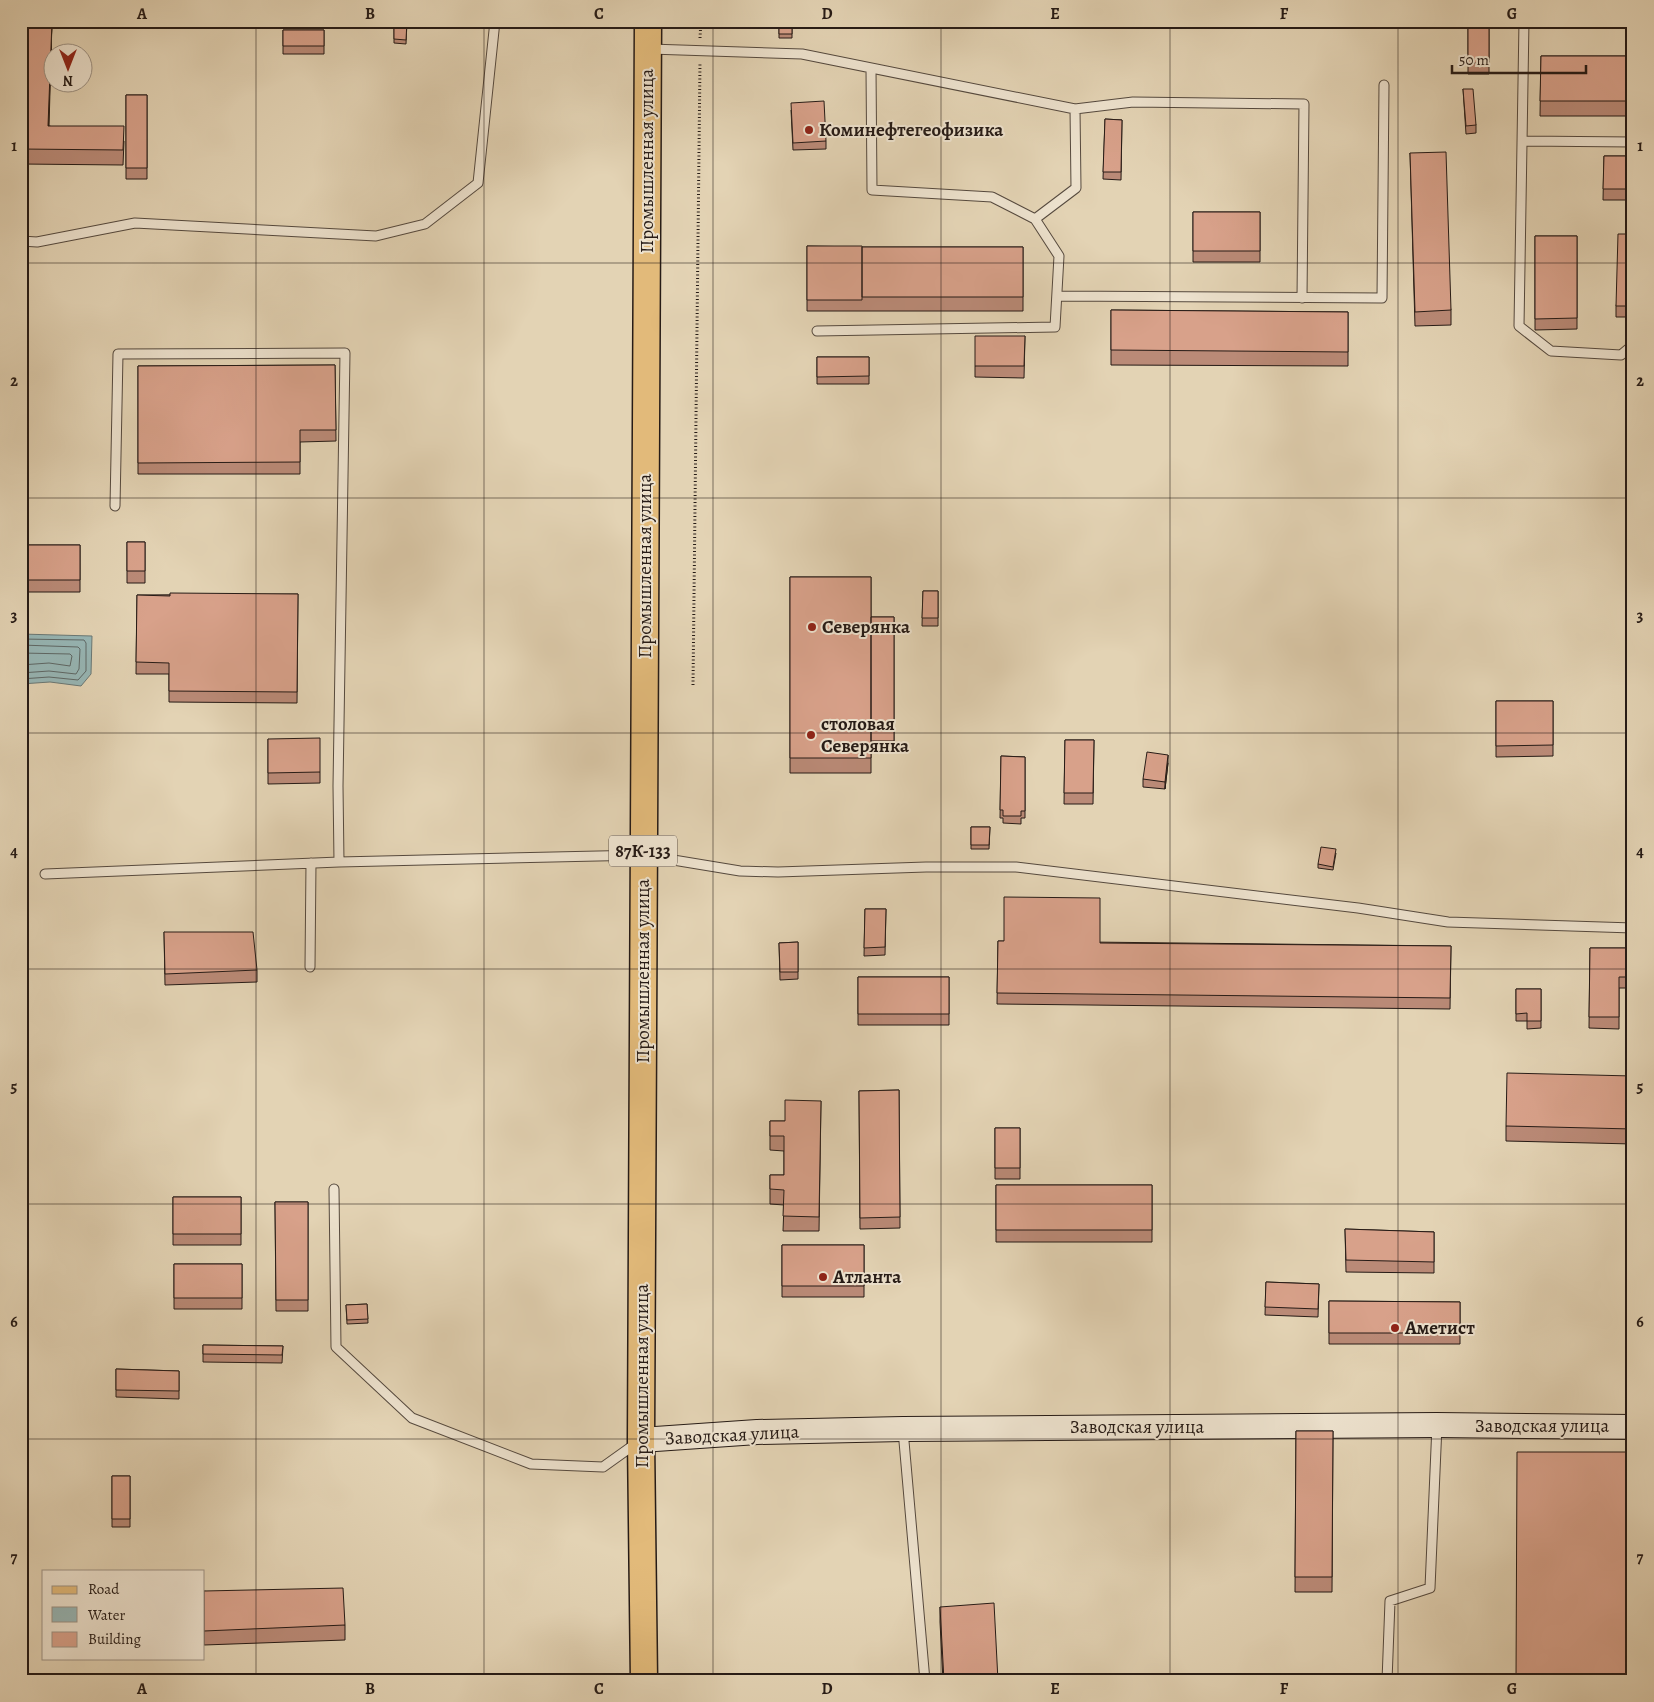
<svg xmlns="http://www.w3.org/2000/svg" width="1654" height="1702" viewBox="0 0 1654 1702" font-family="Alegreya,serif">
<rect width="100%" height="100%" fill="#e3d3b4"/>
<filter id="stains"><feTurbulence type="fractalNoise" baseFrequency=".004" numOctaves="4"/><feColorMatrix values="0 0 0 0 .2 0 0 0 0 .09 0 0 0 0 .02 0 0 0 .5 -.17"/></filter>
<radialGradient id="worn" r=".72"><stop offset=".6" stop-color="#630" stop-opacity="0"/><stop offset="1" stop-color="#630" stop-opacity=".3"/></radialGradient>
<path fill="#97b6b5" stroke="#6a7875" d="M21,634L92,636L91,674L81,686L50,682L21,684Z"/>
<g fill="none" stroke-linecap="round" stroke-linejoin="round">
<path stroke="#5e6866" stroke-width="1" d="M21,639L84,640L86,643V671L78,680L49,677L21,679
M21,645L78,647L80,649L79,669L76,674L49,671L21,673
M21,653L70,654L72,656L70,666L49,663L21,665"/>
<g stroke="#55493e" stroke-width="11">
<path id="lane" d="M1524,21L1519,326L1551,351L1621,355L1633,345
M650,49L802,54L1075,109L1133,102L1304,104L1302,298
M1522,141L1633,142
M1035,219L1076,188L1075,109
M21,241L37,242L135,223L376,236L425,224L478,183L495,21
M1057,296L1382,298L1384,85
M817,331L1055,327L1059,256L1035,219L992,197L872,190L871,69
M115,506L118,354L345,353L338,786L339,862
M45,874L339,862L643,855L740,871L778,872L926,867H1016L1358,908L1448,922L1633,928
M310,967L311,863
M334,1189L336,1347L412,1418L531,1464L603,1467L638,1442
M903,1430L925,1681
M1387,1681L1390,1601L1430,1588L1437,1425"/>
</g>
<g stroke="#261b16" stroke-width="26">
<path id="secondary" d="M641,1440L757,1432L903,1429L1437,1425L1633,1427"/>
</g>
<g stroke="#261b16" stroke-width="29">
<path id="primary" d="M644,1681L641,1440L648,21"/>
</g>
<path stroke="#261b16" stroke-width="3" stroke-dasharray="1 2.5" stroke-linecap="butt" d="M700,38L701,21
M693,685L700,62"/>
<use href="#lane" stroke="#ede2ce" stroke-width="9"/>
<use href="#secondary" stroke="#ede2ce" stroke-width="24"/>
<use href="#primary" stroke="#e2ba7a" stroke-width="26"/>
</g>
<path fill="#ba8a77" stroke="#261b16" d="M21,21H52L49,126L124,141L123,165L21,164Z
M394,21H407L406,44L394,43Z
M779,21H792V38H779Z
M1468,21H1489V74H1468Z
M283,30H324V54H283Z
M1541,56H1633V116H1540Z
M1463,89L1476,125V133L1466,134Z
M126,95H147V179H126Z
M791,110L826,141V149L793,150Z
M1105,119L1122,120L1121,180L1103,179Z
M1410,153L1451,310V325L1415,326Z
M1604,156H1633V200H1603Z
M1193,212H1260V262H1193Z
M1633,234V317H1616V306Z
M1535,236H1577V329L1535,330Z
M807,246L862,247H1023V311H807Z
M1111,310L1348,312V366L1111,365Z
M1025,336L1024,378L975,377V366Z
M817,357H869V384H817Z
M335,365L336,441L300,442V474H138V366Z
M127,542H145V583H127Z
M21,545H80V592H21Z
M790,577H871V773H790Z
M923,591H938V626H922Z
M298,594L297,703L169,702V674H136L137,595Z
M871,617H894V753H871Z
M1496,701H1553V756L1496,757Z
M268,739L320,772V783L268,784Z
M1065,740H1094L1093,804H1064Z
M1001,756L1025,757V818H1021V824L1003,823V818H1000Z
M1168,763L1165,789L1143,787V779Z
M971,827H990L989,849H971Z
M1336,853L1333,870L1318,868V864Z
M21,889H27L28,926H21Z
M865,909H886L885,955L864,956Z
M164,932L257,970V982L165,985Z
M998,941L1451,946L1450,1009L997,1004Z
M798,942V979L780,980L779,943Z
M1590,948H1629V988H1619V1029L1589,1028Z
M858,977H949V1025H858Z
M1516,989H1541V1028L1527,1029V1021H1516Z
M1633,1076V1144L1506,1141V1126Z
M899,1090L900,1228L860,1229L859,1091Z
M821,1101L819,1231H783L784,1205L770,1204V1175H784V1151L770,1150V1121H785Z
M995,1128H1020V1179H995Z
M996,1185H1152V1242H996Z
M173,1197H241V1245H173Z
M275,1202H308V1311H276Z
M1345,1229L1434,1232V1273L1346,1272Z
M782,1245H864V1297H782Z
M174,1264H242V1309H174Z
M1266,1282L1319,1284L1318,1317L1265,1315Z
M1329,1301L1460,1302V1344H1329Z
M367,1304L368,1323L347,1324L346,1305Z
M203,1345L283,1346L282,1363L203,1362Z
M116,1369L179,1371V1399L116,1397Z
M1296,1431H1333L1332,1592H1295Z
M112,1476H130V1527H112Z
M204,1591L345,1625V1640L204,1645Z
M940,1607L998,1681H943L940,1622Z"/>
<path fill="#977161" stroke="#261b16" d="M52,21L48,141V126Z
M1168,755V763L1165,789V782Z"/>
<path fill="#d8a18a" stroke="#261b16" d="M21,21H52L48,126H124L123,150L21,149Z
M394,21H407L406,40L394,39Z
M779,21H792V34H779Z
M1468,21H1489V63H1468Z
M283,30H324V46H283Z
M1541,56H1633V101H1540Z
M1463,89H1473L1476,125L1466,126Z
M126,95H147V168H126Z
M824,101L826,141L793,143L791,103Z
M1105,119L1122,120L1121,172H1103Z
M1446,152L1451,310L1415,312L1410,153Z
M1604,156H1633V189H1603Z
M1193,212H1260V251H1193Z
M1618,234H1633V306H1616Z
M1535,236H1577V318L1535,319Z
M807,246H862V300H807Z
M862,247H1023V297H862Z
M1111,310L1348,312V352L1111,350Z
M975,336H1025L1024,366H975Z
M817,357H869V376L817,377Z
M335,365L336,430H300V462L138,463V366Z
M127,542H145V571H127Z
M21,545H80V580H21Z
M790,577H871V758H790Z
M923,591H938V618H922Z
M170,593L298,594L297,692L169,691V663L136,662L137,595L170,596Z
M871,617H894V741H871Z
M1496,701H1553V745L1496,746Z
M320,738V772L268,773V739Z
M1065,740H1094L1093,793H1064Z
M1147,752L1168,755L1165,782L1143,779Z
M1001,756L1025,757V811H1021V816H1003V810H1000Z
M971,827H990L989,845H971Z
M1321,847L1336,849L1333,867L1318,864Z
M21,889H27L28,918H21Z
M1004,897L1100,898V943L1451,946L1450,998L997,993L998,941H1004Z
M865,909H886L885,947L864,948Z
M164,932H253L257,970L165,974Z
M798,942V972H780L779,943Z
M1590,948H1629V977H1619V1017H1589Z
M858,977H949V1014H858Z
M1516,989H1541V1021H1527V1013L1516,1014Z
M1507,1073L1633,1076V1129L1506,1126Z
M899,1090L900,1217L860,1218L859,1091Z
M785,1100L821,1101L819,1217L783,1216L784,1190L770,1189V1175H784V1136H770V1121H785Z
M995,1128H1020V1168H995Z
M996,1185H1152V1230H996Z
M173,1197H241V1234H173Z
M275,1202H308V1300H276Z
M1345,1229L1434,1232V1262L1346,1260Z
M782,1245H864V1286H782Z
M174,1264H242V1298H174Z
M1266,1282L1319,1284L1318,1309L1265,1307Z
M1329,1301L1460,1302V1333H1329Z
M367,1304L368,1319L347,1320L346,1305Z
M203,1345L283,1346L282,1355L203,1354Z
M116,1369L179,1371V1391L116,1390Z
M1296,1431H1333L1332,1577H1295Z
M1517,1452H1633V1681H1516Z
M112,1476H130V1519H112Z
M343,1588L345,1625L204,1631V1591Z
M994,1603L998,1681H944L940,1607Z"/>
<path fill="none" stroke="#261b16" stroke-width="1" stroke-opacity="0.55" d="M256,21V1681M484,21V1681M713,21V1681M941,21V1681M1170,21V1681M1398,21V1681M21,263H1633M21,498H1633M21,733H1633M21,969H1633M21,1204H1633M21,1439H1633"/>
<g fill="#8f2418" stroke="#ede2ce" stroke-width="2">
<circle cx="809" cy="130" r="5"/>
<circle cx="812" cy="627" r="5"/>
<circle cx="811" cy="735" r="5"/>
<circle cx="823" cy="1277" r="5"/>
<circle cx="1395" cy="1328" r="5"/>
</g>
<g text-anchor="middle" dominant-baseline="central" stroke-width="4" stroke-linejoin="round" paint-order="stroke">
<rect fill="#ede2ce" stroke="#62574d" stroke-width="1" x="609" y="835.5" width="68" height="31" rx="4"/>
<g font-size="18" font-weight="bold" fill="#261b16">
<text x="643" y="851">87К-133</text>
</g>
<g font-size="19" font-weight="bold" fill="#261b16" stroke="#ede2ce" text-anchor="start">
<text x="819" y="130">Коминефтегеофизика</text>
<text x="822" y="627">Северянка</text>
<text x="821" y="724">столовая<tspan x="821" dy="22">Северянка</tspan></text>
<text x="833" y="1277">Атланта</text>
<text x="1405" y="1328">Аметист</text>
</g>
<g font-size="19" fill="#261b16" stroke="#ede2ce">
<text transform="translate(647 161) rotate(-90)">Промышленная улица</text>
<text transform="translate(645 566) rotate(-90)">Промышленная улица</text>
<text transform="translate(643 971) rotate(-90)">Промышленная улица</text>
<text transform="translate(642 1376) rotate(-90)">Промышленная улица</text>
<text x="1542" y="1426">Заводская улица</text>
<text x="1137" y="1427">Заводская улица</text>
<text transform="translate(732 1435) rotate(-3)">Заводская улица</text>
</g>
</g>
<rect width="1654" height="1702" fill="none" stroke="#e3d3b4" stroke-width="55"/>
<rect x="42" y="1570" width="162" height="90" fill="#ede2ce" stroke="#9d9284"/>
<rect x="52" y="1586" width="25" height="8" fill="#e2ba7a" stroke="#9d9284"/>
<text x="88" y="1594" font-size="15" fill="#261b16">Road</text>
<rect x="52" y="1607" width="25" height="15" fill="#97b6b5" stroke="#9d9284"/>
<text x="88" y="1620" font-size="15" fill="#261b16">Water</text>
<rect x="52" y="1632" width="25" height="15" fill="#d8a18a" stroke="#9d9284"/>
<text x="88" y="1644" font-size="15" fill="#261b16">Building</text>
<g transform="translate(68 68) rotate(180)"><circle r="24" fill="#ede2ce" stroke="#9d9284"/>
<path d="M0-4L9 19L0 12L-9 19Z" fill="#8f2418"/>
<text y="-8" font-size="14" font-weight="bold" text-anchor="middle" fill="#261b16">N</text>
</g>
<path d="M1452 65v8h134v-8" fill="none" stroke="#261b16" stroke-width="2.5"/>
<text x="1459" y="65" font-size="15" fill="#261b16" stroke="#ede2ce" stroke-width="4" paint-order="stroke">50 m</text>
<rect x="28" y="28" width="1598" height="1646" fill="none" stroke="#261b16" stroke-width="2"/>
<g font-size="16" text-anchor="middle" font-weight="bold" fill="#261b16">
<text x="142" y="19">A</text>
<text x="370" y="19">B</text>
<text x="599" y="19">C</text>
<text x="827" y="19">D</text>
<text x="1055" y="19">E</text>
<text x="1284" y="19">F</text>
<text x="1512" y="19">G</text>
<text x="14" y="151">1</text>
<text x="1640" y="151">1</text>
<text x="14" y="386">2</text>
<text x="1640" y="386">2</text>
<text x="14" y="621">3</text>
<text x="1640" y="621">3</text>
<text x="14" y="857">4</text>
<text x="1640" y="857">4</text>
<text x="14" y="1092">5</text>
<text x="1640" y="1092">5</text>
<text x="14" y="1327">6</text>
<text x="1640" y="1327">6</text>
<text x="14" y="1563">7</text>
<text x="1640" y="1563">7</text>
<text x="142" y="1694">A</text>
<text x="370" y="1694">B</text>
<text x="599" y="1694">C</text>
<text x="827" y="1694">D</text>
<text x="1055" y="1694">E</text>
<text x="1284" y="1694">F</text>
<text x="1512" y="1694">G</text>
</g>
<rect width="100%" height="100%" filter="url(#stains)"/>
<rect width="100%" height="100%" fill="url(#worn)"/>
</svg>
